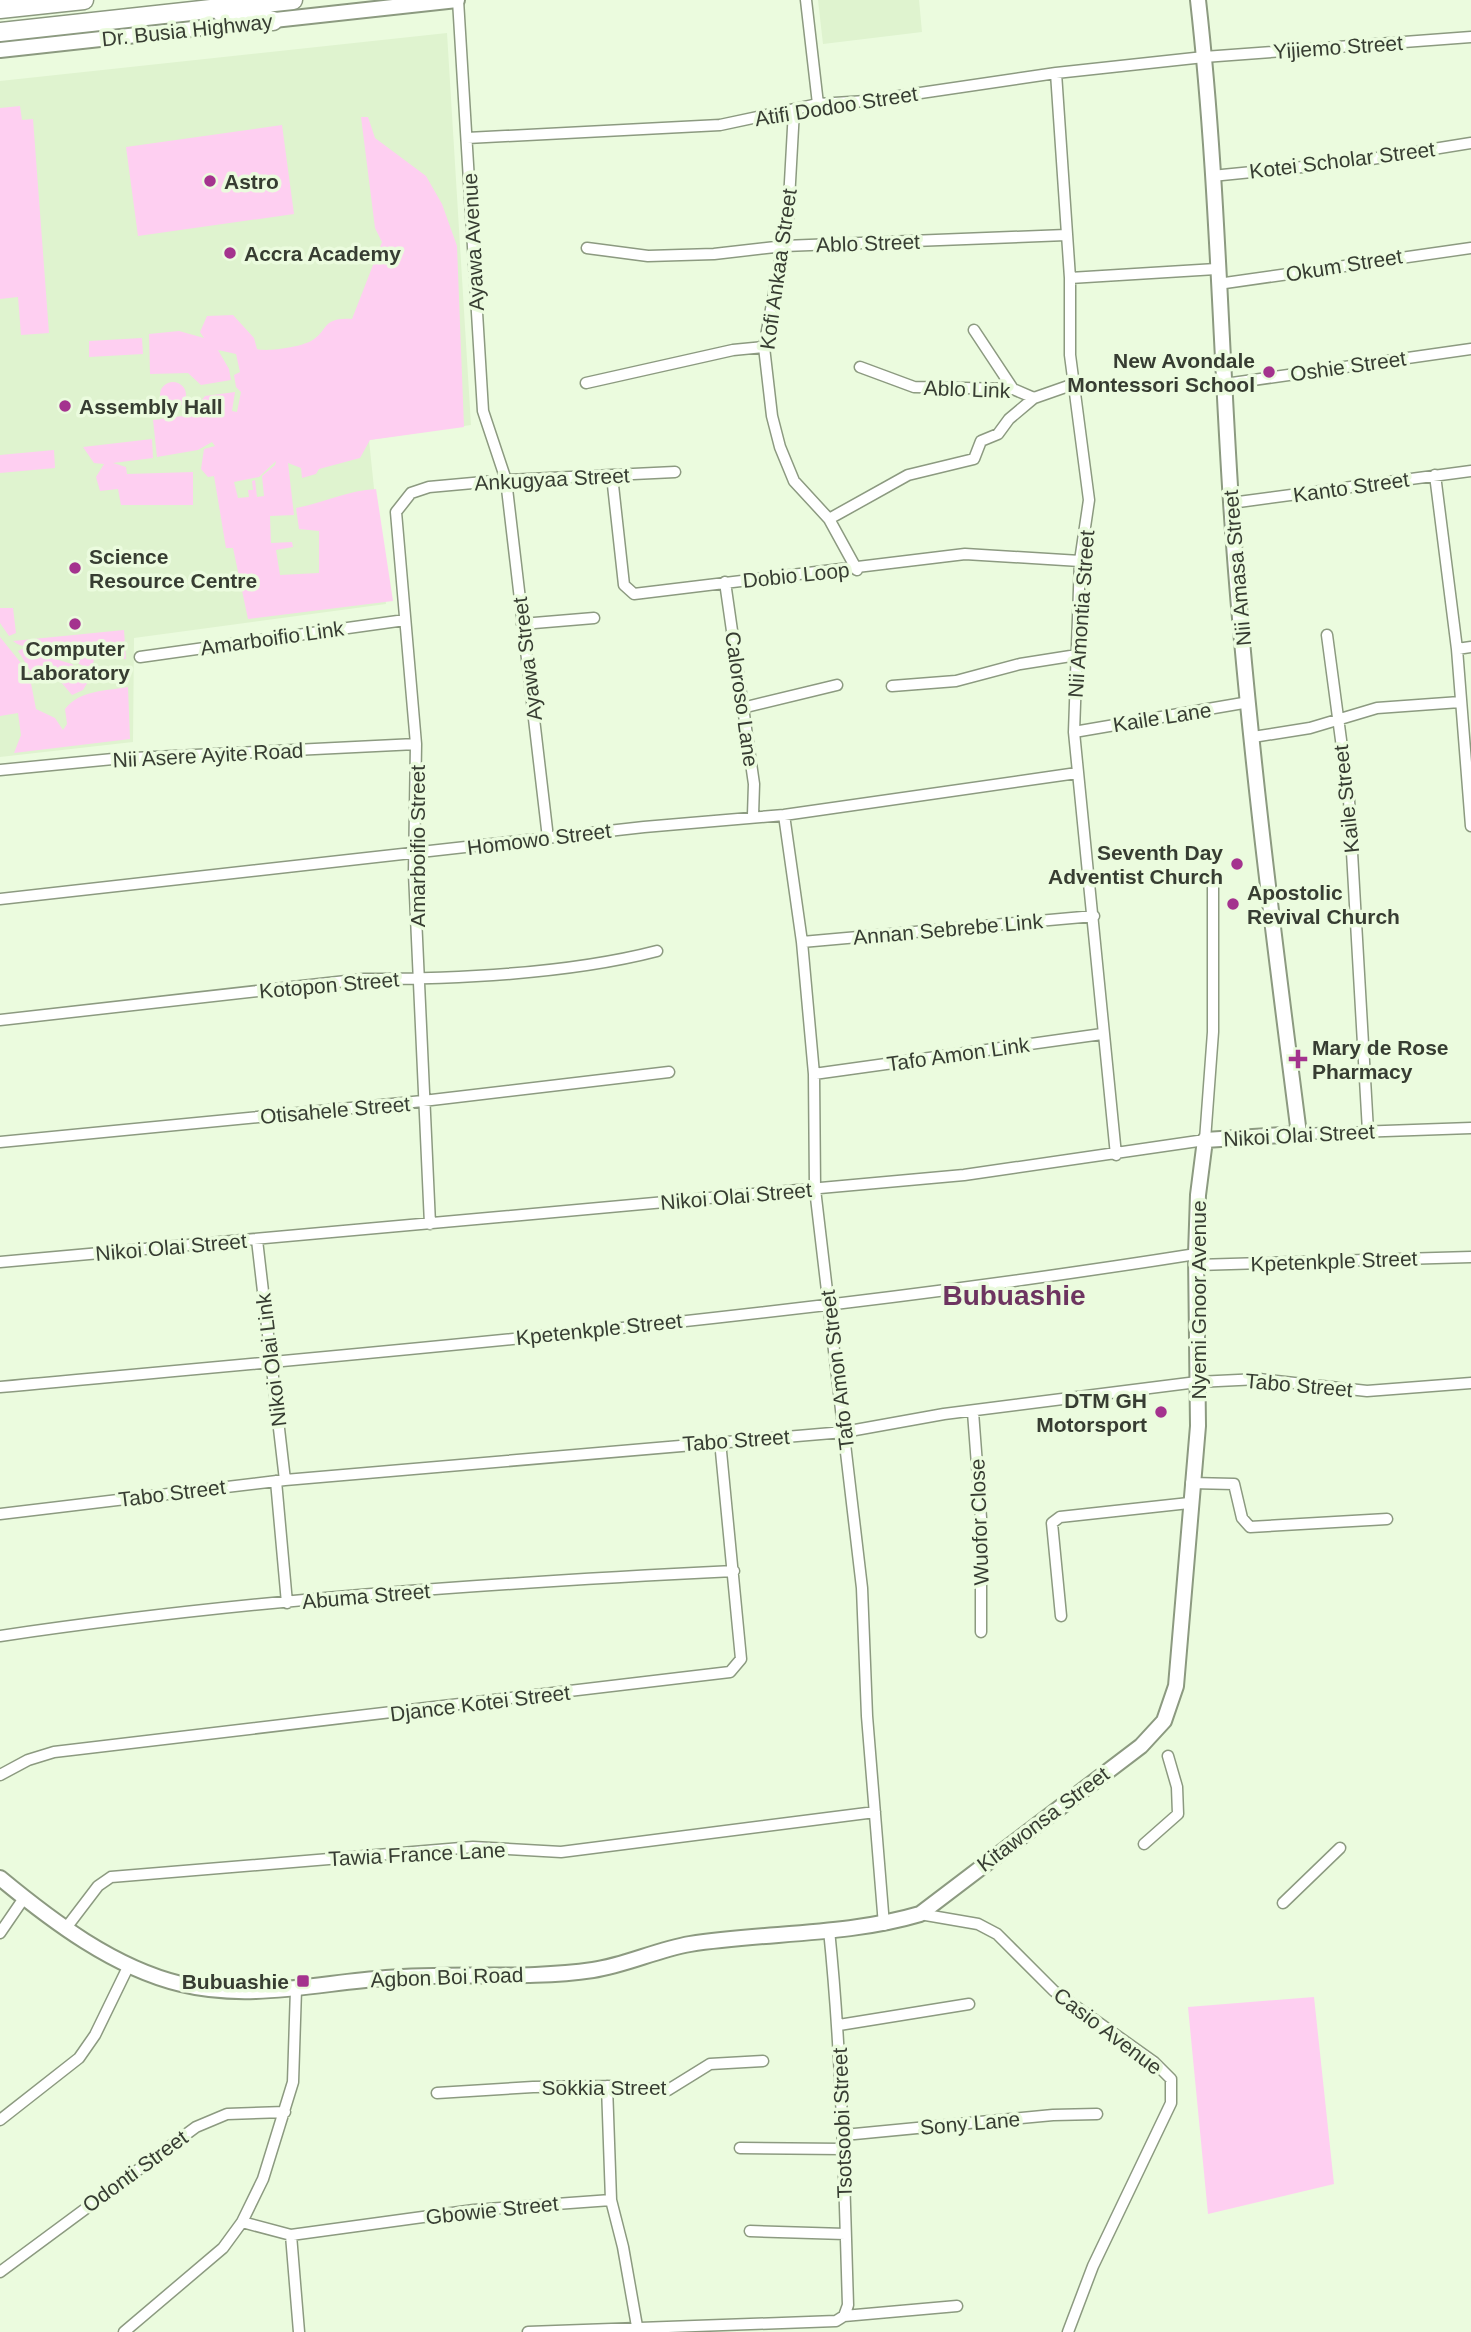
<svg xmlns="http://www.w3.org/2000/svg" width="1471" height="2332" viewBox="0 0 1471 2332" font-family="Helvetica,sans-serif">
<rect width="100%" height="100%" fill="#ebfbde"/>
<path fill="#dff3cf" d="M818,0H919L922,32L823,44Z
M447,33L471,425L369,440L386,604L134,638L133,742L0,757V81Z"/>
<path fill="#fecff1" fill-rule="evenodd" d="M20,106L22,120L33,119L49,333L21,335L18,297L0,299V108Z
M361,117H368L375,138L426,176L442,204L457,246L464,427L370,440L360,458L319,469L316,474L302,478L301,468L288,463L294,515L270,516L271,543L292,542L293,547L276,550L280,575L319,573V531L299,529L296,508C324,503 348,490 376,489L393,601L248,619L233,548H226L214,476L208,477L201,469L204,449L215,446L212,442L198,450L157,457L153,420L190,415L205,396L235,392L232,411L237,412L241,392L236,387L234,375L240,372L236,354L218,350L229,369L231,380L201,385L188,373L150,374L149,334L179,331L204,338L200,332L207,316L233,315L254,338L257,349C268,352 300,347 311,341C329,331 321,317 352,319L382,242L375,228ZM276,461L275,465L262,476L264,496L257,497L255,480L252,481L253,490H248L249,497L238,498L234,482L259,477Z
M282,125L294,214L138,236L126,147Z
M142,338L143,354L89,357V341Z
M160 395a13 13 0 1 1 26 0a13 13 0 1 1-26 0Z
M152,439L153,458L113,463L126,467L127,474L193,472V505H121L118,489L100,491L96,477L104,464L94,463L83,447Z
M54,450L55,468L0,473V455Z
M0,608H13L16,633L9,636L0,623Z
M124,630L126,659L94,658L92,671C77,662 63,655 46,650C35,646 22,649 13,641Z
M0,637L29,673L36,709L55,718L63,730L67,724L65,709C80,690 105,691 128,687L130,739L14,753L21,735L18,713L0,716Z
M22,649L72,664L89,680L83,690L72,695L60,681L43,682L33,675L18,651Z
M1314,1997L1334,2184L1208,2214L1188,2007Z"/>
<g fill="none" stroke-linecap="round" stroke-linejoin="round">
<g stroke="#8c9a80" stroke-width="13">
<path id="street" d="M458,0L483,411L506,480L548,838
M806,0L818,104
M1056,73L1070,278V355L1089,500L1080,561L1074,732L1116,1155
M794,110L788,218L764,347L772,416L780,447L794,481L829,519L857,570
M467,138L720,125L818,104L866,101L1056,73L1204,57L1471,37
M1212,176L1353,162L1471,143
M587,248L648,256L714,254L784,246L1066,235
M1070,278L1216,269
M1218,284L1471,248
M974,330L1013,389
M860,367L914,387L1013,389L1034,398
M586,383L733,350L764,347
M1225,384L1471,349
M1435,475L1457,649L1471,826
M612,476L624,585L634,594L965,554L1080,561
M1231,503L1471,471
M829,519L908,475L974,459L981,441L998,434L1009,419L1034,398L1074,384
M725,582L754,784L753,815
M522,624L594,618
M1327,635L1349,800L1368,1131
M1457,649L1471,647
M140,657L405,620
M892,686L956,681L1020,664L1077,655
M742,708L837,685
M1074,732L1249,702
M1253,737L1310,728L1377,708L1460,702
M0,770L113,759L416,744
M784,815L802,942L814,1074L815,1189L862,1588L867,1716L884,1925
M0,899L644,827L784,815L1077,773
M802,942L1094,916
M0,1020L364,979C457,979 568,974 657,951
M814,1074L1102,1034
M1299,1134L1471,1128
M0,1142L423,1101L669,1072
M430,1224L414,873L416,744L396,512L411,493L429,487L506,480L675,472
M257,1240L285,1480
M0,1262L964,1175L1205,1140L1213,1032V878
M1197,1265L1471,1257
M0,1387C400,1350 800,1317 1196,1254
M973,1412L981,1518V1632
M276,1481L287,1603
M1191,1483L1234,1484L1242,1518L1250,1527L1387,1519
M0,1514L285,1480L844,1432L944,1414L1197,1382L1259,1379L1367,1391L1471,1383
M1061,1616L1052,1523L1060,1517L1189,1503
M0,1636C242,1600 489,1583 734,1571
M0,1775L28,1760L54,1752L730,1672L741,1659L720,1441
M1144,1844L1178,1814L1177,1787L1168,1756
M1283,1903L1340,1848
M920,1914L978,1924L997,1934L1054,1991L1154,2062L1171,2079V2103L1093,2266L1068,2332
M66,1928L98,1886L111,1877L473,1847L561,1852L875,1812
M829,1930C842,2055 844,2180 848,2305L844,2316
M0,1933L24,1898
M839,2025L969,2004
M607,2086L611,2200
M437,2093L533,2087L607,2086L668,2090L710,2064L763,2061
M0,2120L79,2058L95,2035L129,1965
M844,2135L1053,2115L1097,2114
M740,2148L844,2149
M242,2222L291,2235L474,2210L611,2200L623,2247L638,2332
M750,2231L845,2234
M291,2235L299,2332
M0,2272L196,2127L227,2114L285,2112
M124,2332L223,2248L242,2222L263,2179L293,2082L296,1989
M528,2332L836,2321L844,2316L957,2306"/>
</g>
<g stroke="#8c9a80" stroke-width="18">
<path id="secondary" d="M0,50L457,0
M0,1878C52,1921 114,1968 181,1984C249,2001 318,1983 386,1978C455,1972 525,1980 593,1970C626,1965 656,1950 690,1944C766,1932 846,1936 920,1914L1141,1746L1164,1721L1176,1686L1198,1426L1196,1254L1198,1195L1205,1140L1299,1134C1272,924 1245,713 1231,502C1220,335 1217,167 1198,0"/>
</g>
<g stroke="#8c9a80" stroke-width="21">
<path id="highway" d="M0,9L84,0
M222,13L273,21
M0,32L293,0"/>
</g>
<use href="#street" stroke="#fff" stroke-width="10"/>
<use href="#secondary" stroke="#fff" stroke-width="14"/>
<use href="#highway" stroke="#fff" stroke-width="18"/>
</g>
<g fill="#a4338e" stroke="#ebfbde" stroke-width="2.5">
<circle cx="210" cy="181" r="7"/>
<circle cx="230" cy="253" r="7"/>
<circle cx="1269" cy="372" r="7"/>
<circle cx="65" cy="406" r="7"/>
<circle cx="75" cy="568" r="7"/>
<circle cx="75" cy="624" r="7"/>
<circle cx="1237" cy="864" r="7"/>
<circle cx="1233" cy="904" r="7"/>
<path d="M1294.5 1048.5h7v7h7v7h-7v7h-7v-7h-7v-7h7z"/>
<circle cx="1161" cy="1412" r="7"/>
<rect x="296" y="1974" width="14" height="14" rx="3.5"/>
</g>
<g text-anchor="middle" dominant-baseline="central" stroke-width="7" stroke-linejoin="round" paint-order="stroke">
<g font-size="21" fill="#373d32" stroke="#ebfbde">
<text transform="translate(187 30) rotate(-6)">Dr. Busia Highway</text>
<text transform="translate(1338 47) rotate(-4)">Yijiemo Street</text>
<text transform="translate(836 106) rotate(-9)">Atifi Dodoo Street</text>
<text transform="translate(1342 160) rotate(-7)">Kotei Scholar Street</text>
<text transform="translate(473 242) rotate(-93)">Ayawa Avenue</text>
<text transform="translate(868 243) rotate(-2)">Ablo Street</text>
<text transform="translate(1344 265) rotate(-9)">Okum Street</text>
<text transform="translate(778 269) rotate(-82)">Kofi Ankaa Street</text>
<text transform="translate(1348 366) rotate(-8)">Oshie Street</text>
<text transform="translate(967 389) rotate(2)">Ablo Link</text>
<text transform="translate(552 479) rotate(-3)">Ankugyaa Street</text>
<text transform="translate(1351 487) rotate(-8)">Kanto Street</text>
<text transform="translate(1237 568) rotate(-95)">Nii Amasa Street</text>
<text transform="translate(796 575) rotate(-6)">Dobio Loop</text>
<text transform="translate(1081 614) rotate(-86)">Nii Amontia Street</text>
<text transform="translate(272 638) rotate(-8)">Amarboifio Link</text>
<text transform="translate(527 659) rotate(-97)">Ayawa Street</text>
<text transform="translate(742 699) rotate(82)">Caloroso Lane</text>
<text transform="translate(1162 717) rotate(-9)">Kaile Lane</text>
<text transform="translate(208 755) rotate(-3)">Nii Asere Ayite Road</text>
<text transform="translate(1346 799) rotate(-96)">Kaile Street</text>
<text transform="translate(539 839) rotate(-7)">Homowo Street</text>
<text transform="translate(417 846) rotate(-90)">Amarboifio Street</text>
<text transform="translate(948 929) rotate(-5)">Annan Sebrebe Link</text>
<text transform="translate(329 985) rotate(-5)">Kotopon Street</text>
<text transform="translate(958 1054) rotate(-8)">Tafo Amon Link</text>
<text transform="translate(335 1110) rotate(-5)">Otisahele Street</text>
<text transform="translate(1299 1135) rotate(-3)">Nikoi Olai Street</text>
<text transform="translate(736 1196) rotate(-5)">Nikoi Olai Street</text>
<text transform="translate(171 1247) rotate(-5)">Nikoi Olai Street</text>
<text transform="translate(1334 1261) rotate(-2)">Kpetenkple Street</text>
<text transform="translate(1198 1300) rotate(-90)">Nyemi Gnoor Avenue</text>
<text transform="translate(599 1329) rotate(-6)">Kpetenkple Street</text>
<text transform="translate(271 1360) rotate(-97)">Nikoi Olai Link</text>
<text transform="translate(837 1370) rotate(-97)">Tafo Amon Street</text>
<text transform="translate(1299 1385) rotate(5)">Tabo Street</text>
<text transform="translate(736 1440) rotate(-4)">Tabo Street</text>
<text transform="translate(172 1493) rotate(-7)">Tabo Street</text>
<text transform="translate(979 1522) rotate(-92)">Wuofor Close</text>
<text transform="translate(366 1596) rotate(-5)">Abuma Street</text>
<text transform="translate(480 1703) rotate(-7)">Djance Kotei Street</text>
<text transform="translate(1043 1819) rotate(-37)">Kitawonsa Street</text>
<text transform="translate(417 1854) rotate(-3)">Tawia France Lane</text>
<text transform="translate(447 1977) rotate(-2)">Agbon Boi Road</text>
<text transform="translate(1108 2031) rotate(37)">Casio Avenue</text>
<text x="604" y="2087">Sokkia Street</text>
<text transform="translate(842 2123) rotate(-92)">Tsotsoobi Street</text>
<text transform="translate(970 2123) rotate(-5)">Sony Lane</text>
<text transform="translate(135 2171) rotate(-36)">Odonti Street</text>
<text transform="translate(492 2210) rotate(-6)">Gbowie Street</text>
</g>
<g font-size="21" font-weight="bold" fill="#373d32" stroke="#ebfbde" text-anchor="start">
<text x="224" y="181">Astro</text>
<text x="244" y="253">Accra Academy</text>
<text x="1255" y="360" text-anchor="end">New Avondale<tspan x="1255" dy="24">Montessori School</tspan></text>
<text x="79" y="406">Assembly Hall</text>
<text x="89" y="556">Science<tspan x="89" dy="24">Resource Centre</tspan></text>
<text x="75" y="648" text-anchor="middle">Computer<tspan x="75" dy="24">Laboratory</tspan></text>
<text x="1223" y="852" text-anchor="end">Seventh Day<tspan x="1223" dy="24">Adventist Church</tspan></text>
<text x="1247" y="892">Apostolic<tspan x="1247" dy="24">Revival Church</tspan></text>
<text x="1312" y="1047">Mary de Rose<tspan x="1312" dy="24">Pharmacy</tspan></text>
<text x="1147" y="1400" text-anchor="end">DTM GH<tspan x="1147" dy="24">Motorsport</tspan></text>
<text x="289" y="1981" text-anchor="end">Bubuashie</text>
</g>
<g font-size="28" font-weight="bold" fill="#6d3460" stroke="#ebfbde">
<text x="1014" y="1295">Bubuashie</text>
</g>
</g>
</svg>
